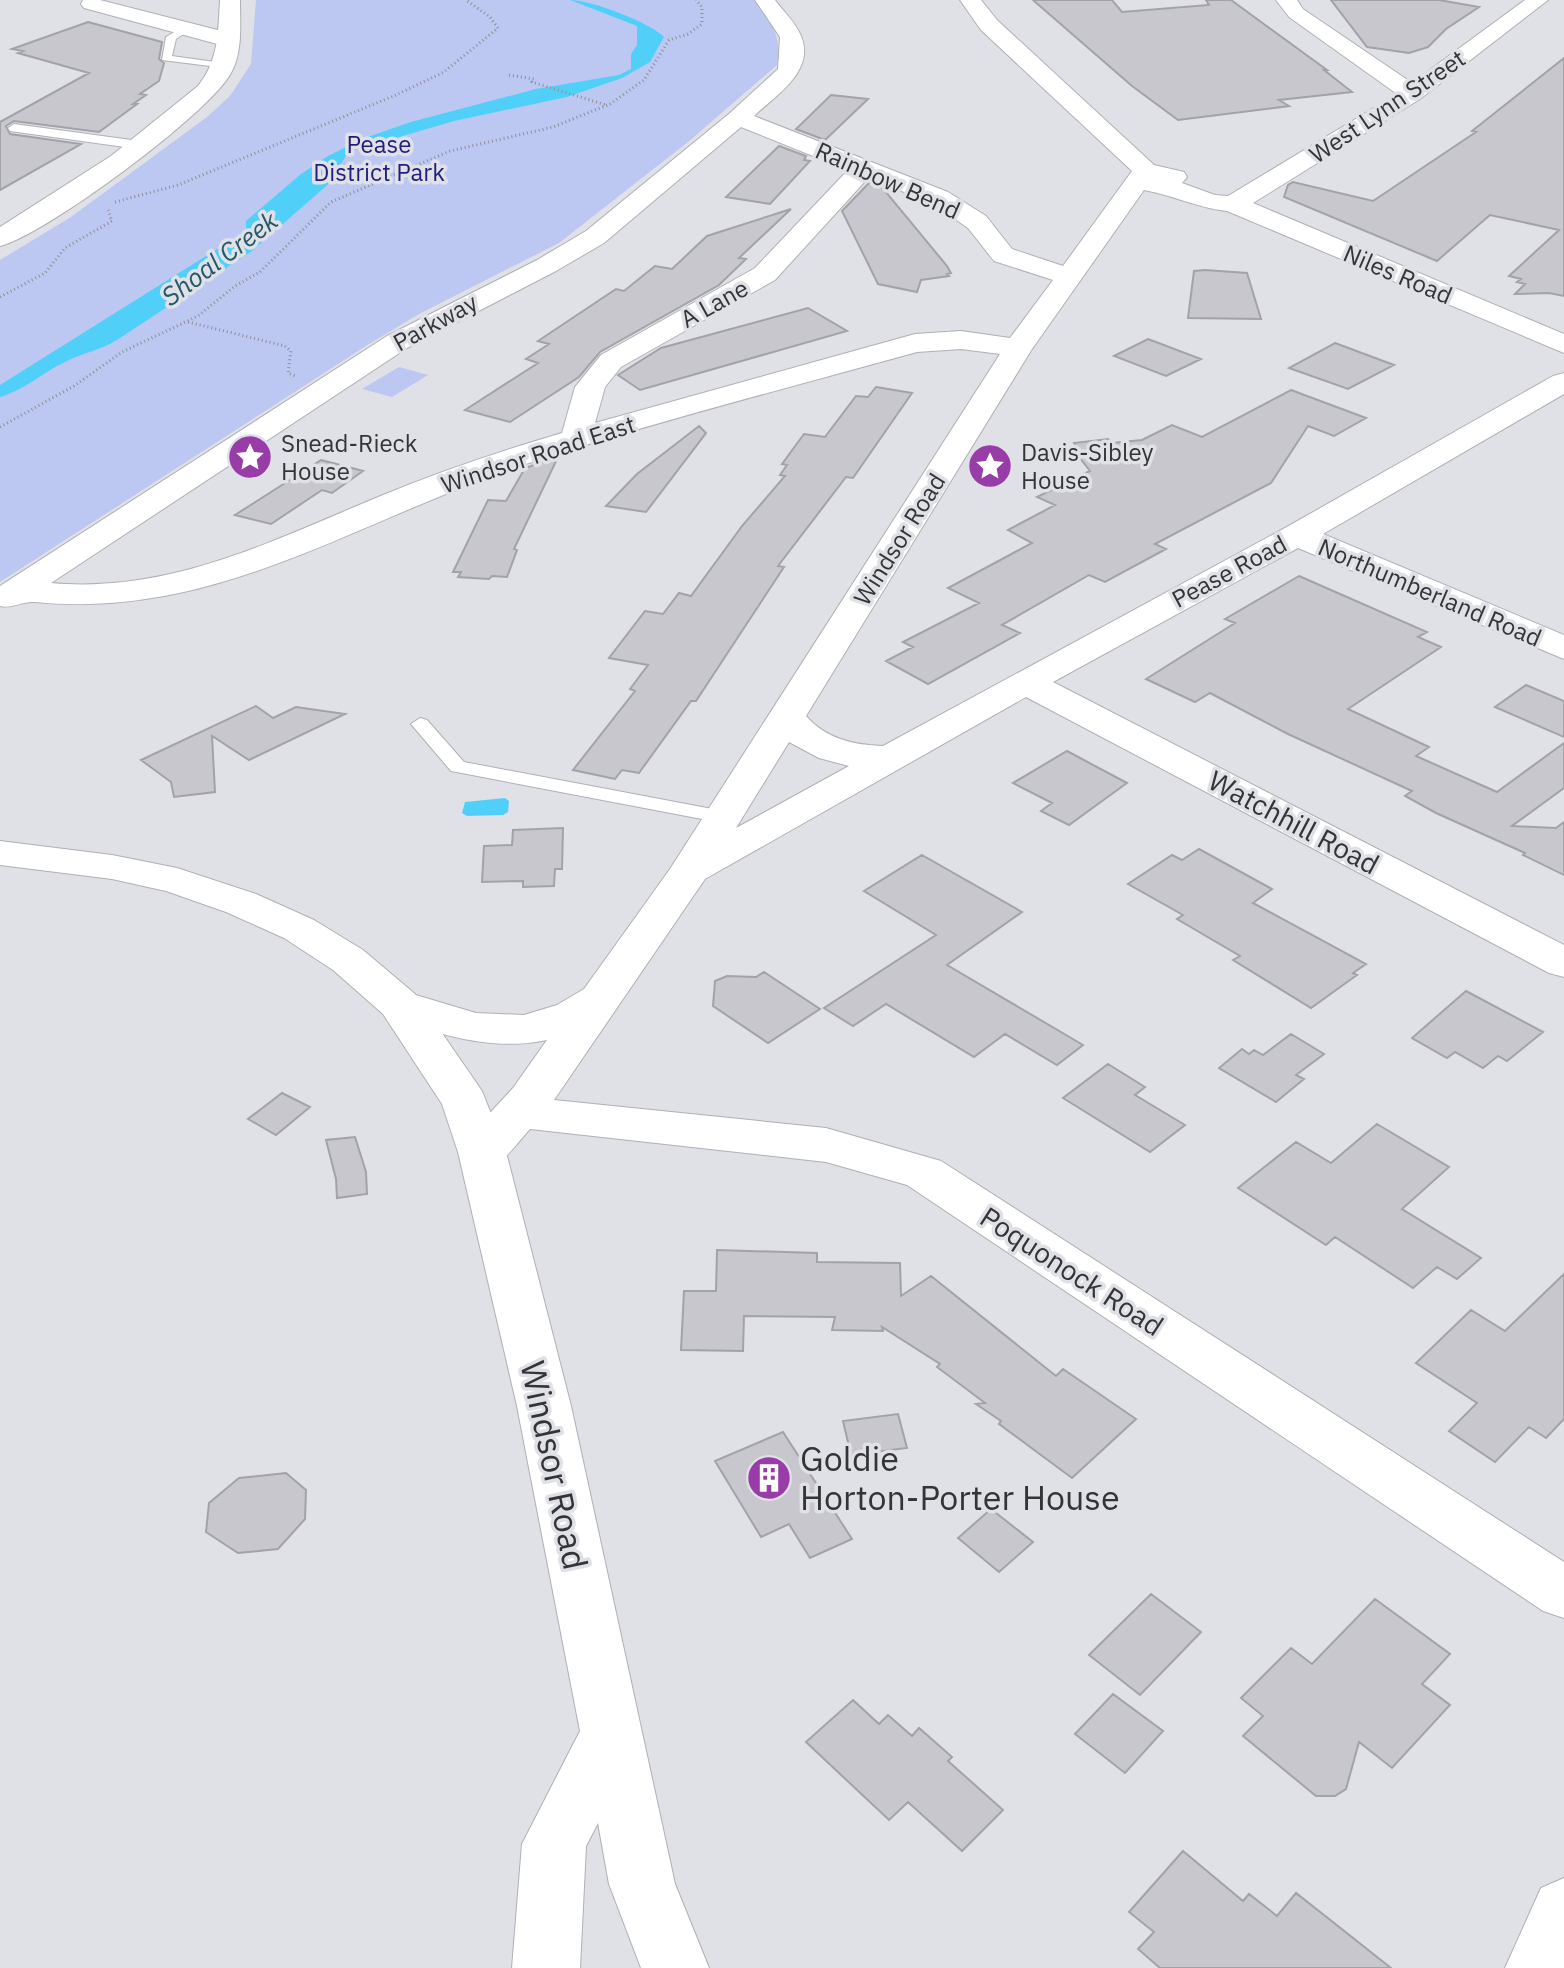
<svg xmlns="http://www.w3.org/2000/svg" width="1564" height="1968" viewBox="0 0 1564 1968" font-family="'IBM Plex Sans',sans-serif">
<rect width="100%" height="100%" fill="#dfe1e6"/>
<path fill="#bcc7f2" d="M256,0H755C772,25 782,34 777,65L688,142L559,243L421,313L369,344L0,582V260L71,217L207,117L230,96L251,64Z
M399,367L428,375L392,397L362,389Z"/>
<path fill="#50d0f9" d="M570,0C591,0 649,22 664,37L650,62L622,78L567,97L454,121L348,152L341,164L332,168L337,175L333,180L252,251L117,340C98,351 86,352 69,360C44,371 27,389 0,397V385L246,231V221L301,174L328,156L362,139L411,122L536,89L619,75L631,69V54L637,45V26Z
M505,798L509,801L508,812L503,815L467,816L462,813L465,802Z"/>
<path fill="#c7c7cd" stroke="#a2a3a8" stroke-width="2" d="M1033,0H1112L1122,12L1209,5L1206,0H1231L1327,70H1324L1352,92L1279,100L1289,106L1178,120L1132,86Z
M1331,0H1439L1479,7L1446,29L1428,47L1409,53L1367,47Z
M88,22L162,42L159,59L164,63L159,81L140,94L146,95L133,104H137L99,132L14,121L6,126L10,134L81,144L0,190V122L89,73L18,53L23,51L12,49Z
M1564,58V296L1549,293L1515,294L1525,284L1517,282L1521,279L1509,276L1559,230L1490,215L1437,261L1284,197L1288,185L1293,182L1373,201L1476,132L1472,131Z
M831,95L868,99L825,140L796,129Z
M779,146L806,156L804,160L810,161L770,204L726,197Z
M870,182L881,186L947,266L951,273L947,274L949,276L921,280L917,292L878,284L842,211Z
M791,209L739,258L746,259L719,285L600,352L579,377L510,422L465,410L538,363L526,359L549,344L538,341L616,289L624,291L655,266L672,269L707,236Z
M1205,270L1247,273L1261,319L1188,318L1194,271Z
M808,308L847,331L640,390L618,375L661,348Z
M1148,339L1201,359L1166,376L1114,356Z
M1335,343L1394,365L1348,389L1289,368Z
M876,387L912,393L853,478L846,477L778,566L784,567L696,701H691L639,773L622,770L615,779L573,770L635,691L630,689L648,665L609,658L645,611L663,614L679,593L691,596L742,526L785,476L780,475L787,465L782,464L804,434L825,437L856,396L868,397Z
M1291,390L1366,418L1334,436L1308,426L1271,483L1155,544L1166,549L1105,582L1089,575L1002,625L1020,633L928,684L886,661L913,647L903,642L979,603L948,588L1032,543L1008,530L1055,505L1037,497L1090,471L1072,448H1077L1074,443L1108,439L1112,443L1142,440L1172,425L1202,437Z
M699,426L706,433L646,512L606,506L637,474Z
M558,457L514,549L517,550L507,577L492,576L489,579L458,577L461,572H453L488,500L506,501L525,468Z
M321,460L363,471L332,493L322,490L271,524L235,515Z
M1299,576L1427,632L1418,637L1441,647L1348,709L1429,747L1416,756L1497,792L1564,743V788L1512,826L1556,828L1564,822V875L1523,855L1525,853L1436,813L1405,796L1412,791L1288,734L1210,693L1195,702L1146,679L1235,623L1225,619Z
M1526,685L1564,701V737L1495,707Z
M256,706L273,718L296,707L345,714L249,760L212,736L215,792L174,797L171,782L141,760Z
M1067,751L1127,783L1069,825L1041,811L1052,803L1013,783Z
M563,828L562,869H555L554,886L523,887V881L482,882L484,846L512,845L513,830Z
M1199,849L1272,889L1253,903L1366,964L1353,973L1357,975L1311,1008L1233,960L1240,956L1177,919L1183,915L1128,884L1172,855L1182,860Z
M922,855L1022,912L947,965L1083,1045L1057,1065L1005,1034L974,1057L886,1004L853,1026L824,1008L936,935L864,891Z
M764,972L820,1009L768,1043L713,1006L715,981L727,976L756,977Z
M1466,991L1543,1032L1507,1061L1498,1056L1483,1068L1455,1052L1447,1058L1412,1038Z
M1291,1034L1324,1054L1296,1075L1304,1079L1276,1102L1219,1068L1242,1049L1249,1054L1254,1050L1263,1055Z
M1108,1064L1145,1087L1135,1095L1185,1125L1150,1152L1063,1098Z
M282,1093L310,1107L276,1135L248,1119Z
M1377,1124L1449,1167L1402,1209L1481,1258L1457,1279L1437,1267L1413,1288L1335,1237L1326,1245L1238,1188L1296,1142L1331,1163Z
M355,1137L366,1172L367,1194L337,1198L336,1179L326,1140Z
M717,1250L817,1253V1262L900,1263L901,1296L931,1276L1056,1376L1063,1369L1136,1419L1072,1478L999,1424L1001,1421L976,1404L985,1403L937,1367L940,1364L882,1327L883,1331L832,1330L835,1317L744,1316L743,1351L681,1350L684,1291H716Z
M1564,1274V1419L1546,1438L1529,1427L1495,1462L1449,1431L1477,1403L1416,1363L1471,1310L1505,1331Z
M898,1414L907,1448L851,1455L843,1421Z
M783,1432L852,1539L810,1558L789,1524L761,1537L715,1461Z
M286,1473L306,1490L305,1519L278,1549L238,1553L206,1532L209,1503L239,1478Z
M991,1509L1033,1542L999,1572L958,1538Z
M1151,1594L1201,1632L1140,1695L1089,1655Z
M1375,1599L1450,1654L1422,1684L1450,1705L1392,1768L1359,1742L1346,1789L1335,1796H1316L1243,1736L1263,1716L1241,1698L1291,1648L1312,1664Z
M1113,1694L1163,1731L1125,1773L1075,1734Z
M853,1700L879,1724L888,1715L912,1736L919,1728L952,1757L948,1761L1003,1810L962,1851L908,1802L889,1820L806,1742Z
M1183,1851L1243,1901L1249,1894L1277,1916L1296,1893L1391,1968H1160L1138,1949L1154,1932L1129,1912Z"/>
<g fill="none" stroke-linecap="round" stroke-linejoin="round">
<g stroke="#afb0b6" stroke-width="2">
<path id="lane" d="M184,26L193,28L176,39L172,56L222,63L226,64V68L162,60L166,37Z
M14,124L139,141L145,145L139,149L10,131L8,128Z
M420,718L427,720L464,762L723,811L733,817L723,823L451,771L411,724Z"/>
</g>
<g stroke="#afb0b6" stroke-width="2">
<path id="street" d="M83,0H100L237,35L240,40L229,46L221,45L84,8L81,4Z
M755,0H775C783,11 796,23 801,36C816,71 775,96 754,116L948,192L986,216L1012,249L1063,266L1132,171L981,30L960,0H981L997,20L1154,165L1184,172L1187,177L1182,183L1215,195L1228,196L1397,94L1289,17L1276,0H1297L1303,9L1412,83L1525,0H1548L1420,99L1253,203L1564,334V353L1227,211C1198,208 1172,195 1144,190L1032,349L806,716C826,739 854,745 883,746L1285,528L1553,376L1564,373V394L1323,534L1564,635V659L1298,548L1053,682L1564,945V977L1549,973L1026,697L705,879L554,1100L826,1128L941,1161L1564,1562V1618L1543,1611L907,1185L826,1162L530,1129C508,1153 500,1174 465,1164L458,1152L465,1140L513,1088L547,1040C490,1052 437,1034 383,1014L377,1004L383,994L399,990L476,1013L524,1015L557,1005L584,989L670,869L1000,354L961,349L917,352C784,389 650,423 520,466C356,521 215,620 35,602C22,601 12,609 0,606V586L387,336L537,260L586,231L730,113L778,69L780,37ZM741,127L848,170L755,268L601,355L575,387L562,433C501,451 441,471 383,495C276,539 171,594 51,583L407,348L556,271L604,243ZM868,178L930,202L968,228L994,261L1053,280L1010,338L961,331L915,334L595,423L605,387L621,367L775,280ZM789,742L819,758L849,766L736,828Z
M1564,1878V1968H1505L1541,1888Z"/>
</g>
<g stroke="#afb0b6" stroke-width="2">
<path id="secondary" d="M0,841L112,855L177,868L256,894L314,920L363,950L415,994L482,1091L506,1152L571,1406L675,1884L709,1968H641L609,1884L598,1823L586,1846L580,1968H512L522,1844L580,1731L517,1406L458,1152L442,1104L383,1014L333,970L284,938L226,912L166,891L112,879L0,865Z"/>
</g>
<g stroke="#afb0b6" stroke-width="2">
<path id="primary" d="M220,0H240C240,23 243,52 231,73C209,114 45,235 0,246V227L111,156L198,86C219,60 218,32 220,0Z"/>
</g>
<path stroke="#8f9094" stroke-width="3" stroke-dasharray="1 3" stroke-linecap="butt" d="M509,75L534,79L532,82L606,105
M115,202L178,185L396,95L444,72L498,28L490,17L466,0
M0,297L45,273L65,248L112,221L107,207
M188,322L285,346L291,351L288,373L295,376
M0,427L74,386L122,352L198,316L235,286L260,272L331,202L450,151L553,127L610,104L644,80L669,40L688,34L702,24V7L696,0"/>
<use href="#lane" fill="#fff" fill-rule="evenodd"/>
<use href="#street" fill="#fff" fill-rule="evenodd"/>
<use href="#secondary" fill="#fff" fill-rule="evenodd"/>
<use href="#primary" fill="#fff" fill-rule="evenodd"/>
</g>
<defs>
<g id="sight-disc" transform="scale(2.3)"><circle r="9.5" fill="#983ca7" stroke="#dfe1e6"/><path d="M0-6L1.8-2.2L6-1.7L2.9 1.2L3.7 5.4L0 3.3L-3.7 5.4L-2.9 1.2L-6-1.7L-1.8-2.2Z" fill="#fff"/></g>
<g id="building-disc" transform="scale(2.3)"><circle r="9.5" fill="#983ca7" stroke="#dfe1e6"/><path d="M-4-6H4V6H1V3H-1V6H-4ZM-2.5-4.3h1.7v1.8h-1.7ZM.8-4.3h1.7v1.8H.8ZM-2.5-1h1.7V.8h-1.7ZM.8-1h1.7V.8H.8Z" fill="#fff"/></g>
</defs>
<g fill-rule="evenodd">
<use href="#sight-disc" x="250" y="457"/>
<use href="#sight-disc" x="990" y="466"/>
<use href="#building-disc" x="769" y="1478"/>
</g>
<g text-anchor="middle" dominant-baseline="central" stroke-width="7" stroke-linejoin="round" paint-order="stroke">
<g font-size="24" fill="#343437" stroke="#dfe1e6">
<text transform="translate(1387 106) rotate(-34)">West Lynn Street</text>
<text transform="translate(888 180) rotate(24)">Rainbow Bend</text>
<text transform="translate(1398 274) rotate(23)">Niles Road</text>
<text transform="translate(714 303) rotate(-29)">A Lane</text>
<text transform="translate(435 322) rotate(-29)">Parkway</text>
<text transform="translate(538 454) rotate(-18)">Windsor Road East</text>
<text transform="translate(899 539) rotate(-58)">Windsor Road</text>
<text transform="translate(1229 571) rotate(-28)">Pease Road</text>
<text transform="translate(1430 592) rotate(23)">Northumberland Road</text>
</g>
<g font-size="24" fill="#201f7e" stroke="#dfe1e6">
<text x="379" y="144">Pease<tspan x="379" dy="28">District Park</tspan></text>
</g>
<g font-size="24" fill="#343437" stroke="#dfe1e6" text-anchor="start">
<text x="281" y="443">Snead-Rieck<tspan x="281" dy="28">House</tspan></text>
<text x="1021" y="452">Davis-Sibley<tspan x="1021" dy="28">House</tspan></text>
</g>
<g font-size="26" font-style="italic" fill="#235769" stroke="#dfe1e6">
<text transform="translate(219 258) rotate(-37)">Shoal Creek</text>
</g>
<g font-size="28" fill="#343437" stroke="#dfe1e6">
<text transform="translate(1294 822) rotate(28)">Watchhill Road</text>
<text transform="translate(1072 1271) rotate(33)">Poquonock Road</text>
</g>
<g font-size="34" fill="#343437" stroke="#dfe1e6" text-anchor="start">
<text x="800" y="1458">Goldie<tspan x="800" dy="39">Horton-Porter House</tspan></text>
</g>
<g font-size="34" fill="#343437" stroke="#dfe1e6">
<text transform="translate(555 1465) rotate(78)">Windsor Road</text>
</g>
</g>
</svg>
